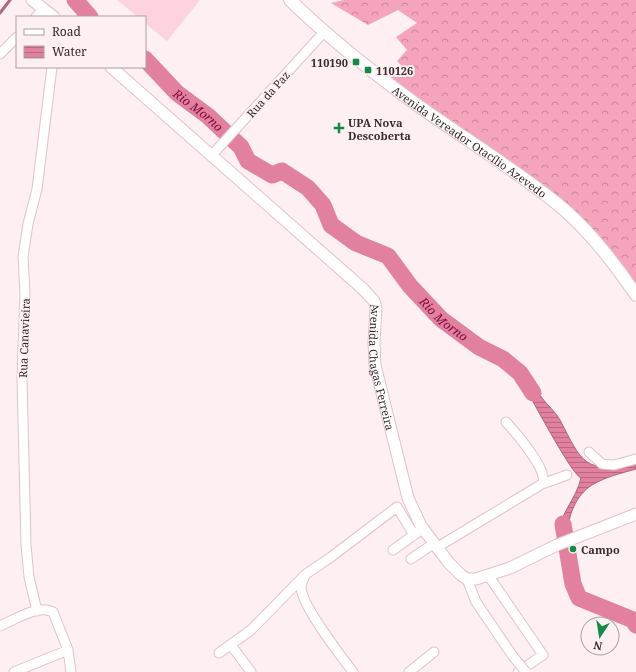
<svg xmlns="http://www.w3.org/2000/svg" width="636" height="672" viewBox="0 0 636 672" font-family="'Noto Serif',serif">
<defs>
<pattern id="forest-crowns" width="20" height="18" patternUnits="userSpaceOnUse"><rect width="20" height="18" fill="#f5a5bb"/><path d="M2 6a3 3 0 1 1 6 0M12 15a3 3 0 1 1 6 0" fill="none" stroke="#c78698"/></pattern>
<pattern id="water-rules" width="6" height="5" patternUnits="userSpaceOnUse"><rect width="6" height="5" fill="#e1819e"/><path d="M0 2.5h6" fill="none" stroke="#b76a81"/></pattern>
</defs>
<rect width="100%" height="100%" fill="#feeff2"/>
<path fill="url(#forest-crowns)" d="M344,0H636V284L626,269L570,209L389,77L401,65L397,61L407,50L396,37L417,23L398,10L368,25L331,3Z"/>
<path fill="#fcd3de" d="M117,0H200L167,41L145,23V17H138Z"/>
<path fill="url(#water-rules)" stroke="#ae677c" d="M522,371C529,380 536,388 542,398C548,406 555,411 560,420C582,462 584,475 636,462V469C622,473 605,477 592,485C576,495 567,517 568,535L558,538C558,515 576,500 581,478C571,474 528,392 519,376Z"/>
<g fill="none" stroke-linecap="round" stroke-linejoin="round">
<path stroke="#ae677c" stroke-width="3" d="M0,13L10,0"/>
<g stroke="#e1819e" stroke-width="17">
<path d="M75,0L90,17"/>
<path id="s1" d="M145,59L177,93L208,116L241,147L248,161L272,175L282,171L308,188L323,205L331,225L356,243L388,256L410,286L441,319L479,347L503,359L520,373L533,393"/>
<path d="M563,524L573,584L579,598L633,620L636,625"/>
</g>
<g stroke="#e5c0c9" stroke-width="11">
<path id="minor" d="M36,17L44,8
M0,54L17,37
M212,155L324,32
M506,422C515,432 551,473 542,484
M589,452L602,464L614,465L636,459
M436,548L542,484L567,475
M393,550L418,532
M411,559L433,544
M305,575C304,579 301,583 301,587C301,605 341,656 353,672
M488,575L543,655L518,672
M467,579L476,602L512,655
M37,611L29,577L26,545L22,378L25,293L23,257L28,224L37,189L52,67
M0,626C14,620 38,604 53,612L68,650L71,672
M231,645L251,672
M219,653L251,630L306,574L331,557L397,507L414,535
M14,672L68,650
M409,672L434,652"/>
</g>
<g stroke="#e5c0c9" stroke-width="13">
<g id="tertiary">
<path d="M32,0L54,17"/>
<path id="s2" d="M111,67L362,288L374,301L376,308L374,342L375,365L408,498L421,526L449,563L461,575L467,579H476L510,568L557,545L636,514"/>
</g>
</g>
<g stroke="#e5c0c9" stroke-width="14">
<g id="secondary">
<path id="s3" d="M290,0C329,38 372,72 416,104C462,137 511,167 555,202C587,227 613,261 636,295"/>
</g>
</g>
<use href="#minor" stroke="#fff" stroke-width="9"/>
<use href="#tertiary" stroke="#fff" stroke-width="11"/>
<use href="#secondary" stroke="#fff" stroke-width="12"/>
<g stroke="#e5c0c9" stroke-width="11" stroke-linecap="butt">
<path id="minor-bridge" d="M512,655L526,672"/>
</g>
<use href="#minor-bridge" stroke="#fff" stroke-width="9"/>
</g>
<g fill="#128b45" stroke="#feeff2" stroke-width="1.5">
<rect x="352" y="58" width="8" height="8" rx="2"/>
<rect x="364" y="66" width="8" height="8" rx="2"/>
<path d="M337 122h4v4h4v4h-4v4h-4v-4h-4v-4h4z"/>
<circle cx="573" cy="549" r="4"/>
</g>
<g text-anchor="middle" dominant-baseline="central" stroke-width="4" stroke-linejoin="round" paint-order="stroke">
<g font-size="11" font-weight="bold" fill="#37292c" stroke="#feeff2" text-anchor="start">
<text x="348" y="62" text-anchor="end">110190</text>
<text x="376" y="70">110126</text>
<text x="348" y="122">UPA Nova<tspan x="348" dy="13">Descoberta</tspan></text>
<text x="581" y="549">Campo</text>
</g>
<g font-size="11" fill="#37292c" stroke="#feeff2">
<text transform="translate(268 94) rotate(-48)">Rua da Paz</text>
<text stroke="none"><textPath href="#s3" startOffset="229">Avenida Vereador Otacílio Azevedo</textPath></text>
<text transform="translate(24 338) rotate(-88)">Rua Canavieira</text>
<text stroke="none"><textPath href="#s2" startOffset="419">Avenida Chagas Ferreira</textPath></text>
</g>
<g font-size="12" font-style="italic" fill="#7f053f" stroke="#feeff2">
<text stroke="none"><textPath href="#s1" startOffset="74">Rio Morno</textPath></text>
<text stroke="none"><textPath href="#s1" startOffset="410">Rio Morno</textPath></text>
</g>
</g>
<rect x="16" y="16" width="130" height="52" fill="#feeff2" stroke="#aea0a3"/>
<rect x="24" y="29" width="20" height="6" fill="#ffffff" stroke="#aea0a3"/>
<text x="52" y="36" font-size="12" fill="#37292c">Road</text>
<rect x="24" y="46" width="20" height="12" fill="url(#water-rules)" stroke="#aea0a3"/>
<text x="52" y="56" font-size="12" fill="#37292c">Water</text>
<g transform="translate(600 636) rotate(192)"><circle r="19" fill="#feeff2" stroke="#aea0a3"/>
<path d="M0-3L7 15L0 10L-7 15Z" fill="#128b45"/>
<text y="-6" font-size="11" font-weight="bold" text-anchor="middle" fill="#37292c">N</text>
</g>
</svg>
